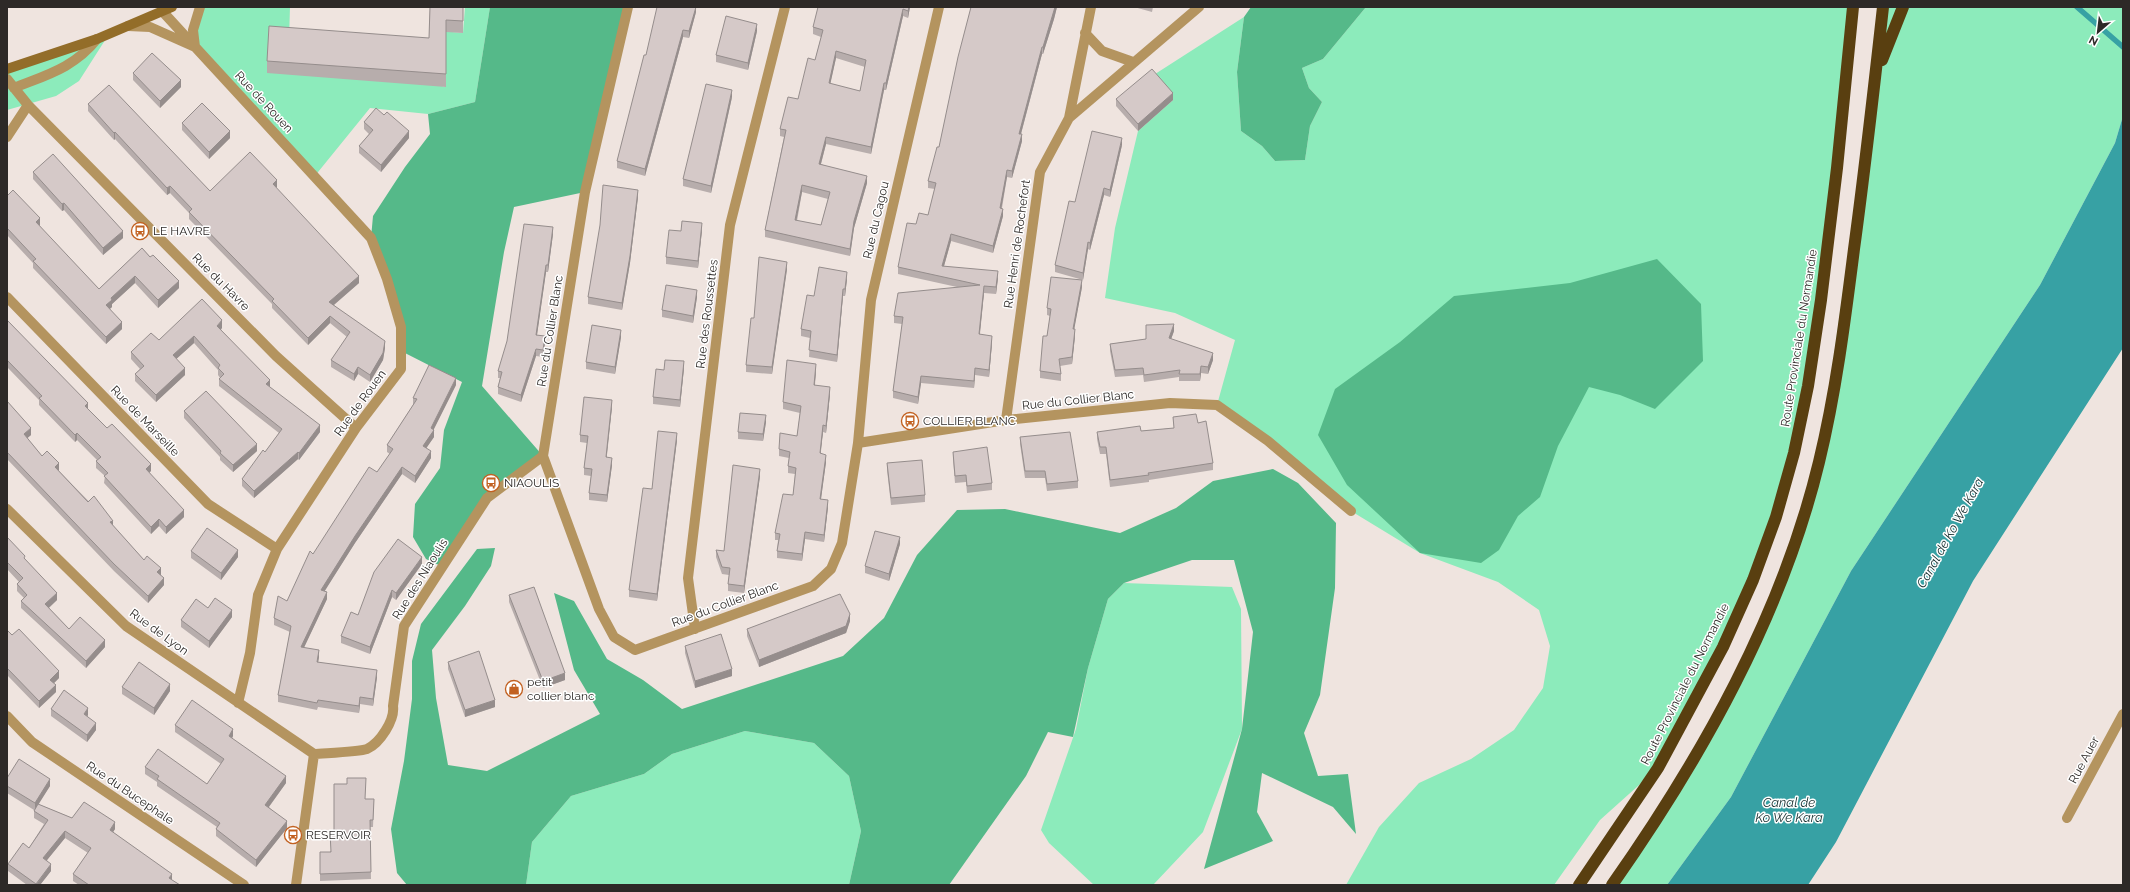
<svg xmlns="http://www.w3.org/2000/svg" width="2130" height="892" viewBox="0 0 2130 892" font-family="Raleway,sans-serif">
<rect width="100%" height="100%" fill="#efe4df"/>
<path fill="#8cebbb" d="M200,7H290L289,39L445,87L430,30L463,33L465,7H490L475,102L428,114L370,108L314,177L195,47Z
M1366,7H1853L1808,386L1753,580L1658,768L1600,820L1554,885H1346L1379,827L1419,783L1471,759L1514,730L1543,688L1550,646L1539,610L1498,582L1420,553L1351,511L1217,405L1235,340L1175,313L1105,298L1115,228L1138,131L1173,100L1152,76L1244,17L1237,72L1241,131L1262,146L1275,161L1305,160L1310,126L1322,102L1309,88L1302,68L1323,59Z
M1883,7H2123V116L2115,143L2040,285L1851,571L1731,797L1667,885H1615L1747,660L1819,462Z
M109,34L79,81L56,96L7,110V68Z
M1124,583L1232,587L1241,609L1242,729L1203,832L1153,885H1094L1049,843L1041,830L1076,729L1088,668L1108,599Z
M745,731L814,743L849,776L861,831L849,885H526L532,842L571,796L644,774L672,754Z"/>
<path fill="#55b989" d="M490,7H628L585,192L514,207L504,252L482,386L543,456L487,498L443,567L426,559L413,537L415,504L440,468L444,430L462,382L401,351V326L371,238L373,216L405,167L430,134L428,114L475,102Z
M1251,7H1366L1323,59L1302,68L1309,88L1322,102L1310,126L1305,160L1275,161L1262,146L1241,131L1237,72L1244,17Z
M1657,259L1701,304L1703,361L1655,409L1620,395L1589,387L1558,446L1540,497L1518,516L1499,550L1481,563L1420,553L1347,485L1318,435L1335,389L1400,342L1454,296L1570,283Z
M1273,469L1298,483L1336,523L1335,588L1320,695L1304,733L1318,776L1348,774L1356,834L1333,807L1262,773L1257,812L1273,841L1204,869L1242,729L1253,632L1234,560H1192L1124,583L1108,599L1088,668L1073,737L1048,732L1026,776L949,885H849L861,831L849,776L814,743L745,731L672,754L644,774L571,796L532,842L526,885H407L397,873L391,829L404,761L412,699V661L421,624L477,549L495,548L491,566L465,606L432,650L436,698L448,765L487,771L600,714L574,670L554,593L574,601L607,659L643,680L682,709L843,656L884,618L917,555L957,510L1005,509L1120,533L1176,508L1213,481Z"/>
<path fill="#37a1a4" d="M2123,116V348L1973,581L1836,842L1808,885H1667L1731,797L1851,571L2040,285L2115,143Z"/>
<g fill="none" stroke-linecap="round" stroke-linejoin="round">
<path stroke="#37a1a4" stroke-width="5.5" d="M2077,7L2123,47"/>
<path stroke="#b4945f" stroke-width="10" d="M628,7L585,192L543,456L599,609L614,637L635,650L813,586L831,569L842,543L858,443L1006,420L1170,403L1217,405L1268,441L1351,511
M163,12L371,238L387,279L401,327V369L356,428L277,549L258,595L250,653L238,703
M128,26L150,27L195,47L193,30L200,7
M1085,33L1102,51L1133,62
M7,79L28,105L276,356L356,428
M14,88C46,75 74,68 97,39
M1069,118L1199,7
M7,137L28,105
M7,297L208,504L277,549
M1006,420L1040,172L1069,118L1091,7
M858,443L871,300L939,7
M7,509L126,626L314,754
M695,629L688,578L730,225L785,7
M7,716L32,742L244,885
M2067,818L2123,714
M296,885L314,754C325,753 358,752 367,749C380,743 395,720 393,706L404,626L487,498L543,456"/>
<path stroke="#936d29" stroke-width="10" d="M7,69L97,39L172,7"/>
<path stroke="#593f10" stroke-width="12" d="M1882,60L1903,7
M1579,885L1658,768L1723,647L1753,580L1776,517L1794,453L1808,386L1821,300L1837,168L1853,7
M1612,885C1702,757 1782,615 1819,462C1836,392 1845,320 1854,249C1865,168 1874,88 1883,7"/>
</g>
<path fill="#b7adac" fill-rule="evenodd" d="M430,7H463V33L446,32V87L267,73V61L429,38Z
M696,7V12L689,38L683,37L645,176L617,168V161L646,55Z
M910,7L908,18L903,16L886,90H884L871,154L826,144L821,164L867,183L854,228L850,256L765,237V230L784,137L780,136V129L798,99L815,60L821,37L813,34V27ZM836,58L865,67L860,91L830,84ZM802,192L828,199L821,225L797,221Z
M971,7H1057L1054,19L1043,54H1042L1021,134L1022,141L1012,178L1007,177L1002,208L1003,216L993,253L951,241L944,266L998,278L996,294L984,293L980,334L992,343L989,377L975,375L974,388L921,383L918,404L893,398V391L902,324L894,323V316L957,287L898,274V267L916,224L928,215L935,189L928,188V181L939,147Z
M1134,7H1153L1152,12Z
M757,31L748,70L716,62V55Z
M133,73L181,87L160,108L133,80Z
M732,97L711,193L683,186V179Z
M1116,99L1173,100L1138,131L1116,106Z
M88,104L210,191L277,187L276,188L359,283L334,305L385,348L383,360L370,382L358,374L354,381L331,367V360L347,337L330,323L308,345L272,308V304L189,219V213L170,193L167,195L115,139L114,140L88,111Z
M384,115L409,138L381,172L359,153V146L369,134L364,129V122Z
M182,123L230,138L209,159L182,130Z
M1122,145L1110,197L1104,195L1090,250L1088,249L1083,280L1055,272V265L1075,202Z
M33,172L123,238L103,255L64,210L62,211L33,179Z
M7,196L40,225L39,226L99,289L142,248L179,288L158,308L135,283L112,304V307L110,309L122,329L106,344L33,268V263L7,235Z
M638,197L630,263L622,310L588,304V297Z
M702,230L698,268L666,264V257L681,231Z
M553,234L548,272H546L537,335L545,343L543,357L536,356L521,402L498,394V387L500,378H498V371Z
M787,269L772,374L746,372V365L754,318Z
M847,279L845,296H843L837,362L809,357L810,338L801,336V329L814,296Z
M1082,287L1074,329L1075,336L1072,364L1060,366L1061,374V381L1040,378V371L1047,336L1050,316L1047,315V308Z
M697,297L693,323L662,317V310Z
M7,320L88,409L107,428L151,471L149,472L184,517L166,534L159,526L151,534L104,483L105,476L96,468V461L97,460L77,440L75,442L39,405V400L7,367Z
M222,328L221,330L270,387L320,432L299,460L298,459L254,498L242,486V479L265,452L279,433L219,386V379L220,378L218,375V370L194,343L176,359L185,375L156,402L135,381V374L140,369L131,359V352L159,340Z
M1174,331L1171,339L1213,360L1208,374L1201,373L1200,381H1179V377L1144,382L1143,375L1115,377L1110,351V344L1146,339Z
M621,337L615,374L586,369V362Z
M684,368L680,407L653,404V397L664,370Z
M816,371L815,385L830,394L826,433L823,432L820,454L826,462L821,499L828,507L824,542L805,539L802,561L777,558V551L778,540H775V533L793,495L795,474L788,473V466L789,458L779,456V449L797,436L800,413L783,409V402Z
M456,385L433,430L434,437L426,448L431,458L415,483L402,474L355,543L324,591L327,599L304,647L319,657L318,662L377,677L373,706L360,704L359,713L318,707L317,710L278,702V695L290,632L274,625V618L287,601L313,554L377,472L390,454L387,452V445L413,405V398Z
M7,401L31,435L27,438L42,456L59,470V471L113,526L144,560L161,575L164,585L148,603L114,571L7,459Z
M612,407L606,457L612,465L607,502L589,500V493L591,476L584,475V468L587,443L580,442V435Z
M184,411L257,451L233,472L220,460V457L184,418Z
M1173,417L1198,423L1213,463V470L1149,480V482L1110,487L1106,454H1100L1097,439V432L1141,431L1174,428Z
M766,422L763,441L738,439V432Z
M1020,437L1078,481V488L1047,491L1045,478H1025L1020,444Z
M677,440L657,601L629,597V590L652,489Z
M953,452L992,483V490L967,493L966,482L955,483L953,459Z
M887,463L925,495V502L891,505L887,470Z
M760,476L744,593L728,591V584L729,575L722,574L716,557V550L724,551Z
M7,537L25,559L57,600L49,608L69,629L105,647L86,668L21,608V601L24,598L17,591V584L19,582L7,569Z
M900,544L889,581L865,573V566Z
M191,551L238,557L221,580L191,558Z
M422,564L396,600L392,597L370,654L341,643V636L358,615Z
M509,595L565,680L543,688L509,602Z
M208,608L232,617L209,648L181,627V620Z
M850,621L846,633L759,667L747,636V629Z
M7,630L59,678L54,683L56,692L39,708L7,675Z
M685,646L732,676L695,688L685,653Z
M448,662L495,707L465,717L448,669Z
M122,687L170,691L154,715L122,694Z
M51,709L88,715L87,717L96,730L87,742L51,716Z
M175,725L233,736L232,739L286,783L269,807L287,828L256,867L216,836V829L217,827L157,786V782L145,774V767L207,784L221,764L175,732Z
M7,778L50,786L38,804L72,818L115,829L113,832L172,880L180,885H79L73,881V874L88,853L65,838L47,860L51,871L40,885H27L8,871V864L29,848L44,824L34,818V810L7,793Z
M366,799H374L373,827H370L371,879L320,881V852H330Z"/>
<path fill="#958d8c" d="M696,7V12L689,38V31Z
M909,7H910L908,18V11Z
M1055,7H1057L1054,19L1043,54V47Z
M903,9V16L886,90V83Z
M757,24V31L748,70V63Z
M683,30V37L645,176V169Z
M1042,47V54L1019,141V134Z
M836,51V58L829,90V83Z
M181,80V87L160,108V101Z
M884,83V90L871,154V147Z
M732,90V97L711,193V186Z
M1173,93V100L1138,131V124Z
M230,131V138L209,159V152Z
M409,131V138L381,172V165Z
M115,132V139L114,140V133Z
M1022,134V141L1012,178V171Z
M826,137V144L819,171V164Z
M1122,138V145L1110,197V190Z
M1007,170V177L1000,215V208Z
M867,176V183L854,228L850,256V249L854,221Z
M277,180V187L273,191V184Z
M802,185V192L795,227V220Z
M170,186V193L167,195V188Z
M1104,188V195L1090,250V243Z
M638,190V197L630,263L622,310V303Z
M64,203V210L62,211V204Z
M1003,209V216L993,253V246Z
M40,218V225L36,229V222Z
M702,223V230L698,268V261Z
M553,227V234L548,272V265Z
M123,231V238L103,255V248Z
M951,234V241L942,273V266Z
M1088,242V249L1083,280V273Z
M787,262V269L772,374V367Z
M546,265V272L536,342V335Z
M998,271V278L996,294V287Z
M847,272V279L845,296V289Z
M135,276V283L112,304V307L106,312V305L111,298Z
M359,276V283L329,309V302Z
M1082,280V287L1073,336V329Z
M179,281V288L158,308V300Z
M984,286V293L979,341V334Z
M843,289V296L837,362V355Z
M697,290V297L693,323V316Z
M330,316V323L308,345V338Z
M222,320V328L217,333V326Z
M122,322V329L106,344V337Z
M1174,324V331L1169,345V338Z
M1075,329V336L1072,364V357Z
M621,330V337L615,374V367Z
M194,336V343L173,362V355Z
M545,336V343L543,357V350Z
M992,336V343L989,377V370Z
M385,341V348L383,360L370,382V375Z
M536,349V356L521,402V395Z
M1213,353V360L1208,374V367Z
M684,361V368L680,407V400Z
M816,364V371L814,392V385Z
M1201,366V373L1200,381V374Z
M358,367V374L354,381V374Z
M185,368V375L156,402V395Z
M975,368V375L974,388V381Z
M921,376V383L918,404V397Z
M456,378V385L433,431L434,430V437L423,453V446L431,428Z
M270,380V387L266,384Z
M830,387V394L826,433V426Z
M612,400V407L606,464V457Z
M88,403V410L85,406Z
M766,415V422L763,441V434Z
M320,425V432L299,460V453Z
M823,425V432L820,460V453Z
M31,428V435L24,441V434Z
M77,433V440L75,442V435Z
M677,433V440L657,601V594Z
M257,444V451L233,472V465Z
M431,451V458L415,483V476Z
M298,452V459L254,498V491Z
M826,455V462L820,506V499Z
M612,458V465L607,502V495Z
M59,463V470L55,474V467Z
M151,464V471L146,476V469Z
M402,467V474L355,543L321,597V590L355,536Z
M760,469V476L744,593V586Z
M828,500V507L824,542V535Z
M184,510V517L166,534V527Z
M159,519V526L151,534V527Z
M113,521V528L110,522Z
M805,532V539L802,561V554Z
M900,537V544L889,581V574Z
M238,550V557L221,580V573Z
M422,557V564L396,600V593Z
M161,568V575L157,579V572Z
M164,578V585L148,603V596Z
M392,590V597L370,654V647Z
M327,592V599L301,654V647Z
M57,593V600L45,611V604Z
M232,610V617L209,648V641Z
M850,614V621L846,633L759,667V660Z
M105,640V647L86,668V661Z
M319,650V657L317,669V662Z
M732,669V676L695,688V681Z
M377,670V677L373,706V699Z
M59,671V678L50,687V680Z
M565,673V680L543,688V681Z
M170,684V691L154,715V708Z
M56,685V692L39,708V701Z
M360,697V704L359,713V706Z
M495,700V707L465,717V710Z
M88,708V715L84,721V714Z
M96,723V730L87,742V735Z
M233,729V736L229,743V736Z
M286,776V783L265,812V805Z
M50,779V786L35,810V803Z
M287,821V828L256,867V860Z
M115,822V829L110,837V830Z
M65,831V838L43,865V858Z
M51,864V871L40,885H36Z
M172,874V881L169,878Z"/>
<path fill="#d5c9c8" stroke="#958d8c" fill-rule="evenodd" d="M430,7H463V21L446,20V74L267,61L269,26L429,38Z
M657,7H696L689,31L683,30L645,169L617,161L644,55H646Z
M818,7H909L908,11L903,9L886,83H884L871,147L826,137L819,164L867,176L854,221L850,249L765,230L786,130L780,129L788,97L798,99L808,58L815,60L823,30L813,27ZM836,51L866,60L860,91L829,83ZM802,185L830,192L821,225L795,220Z
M971,7H1055L1043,47H1042L1019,134H1022L1012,171L1007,170L1000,208L1003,209L993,246L951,234L942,266L998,271L996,287L984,286L979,334L992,336L989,370L975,368L974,381L921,376L918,397L893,391L903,317L894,316L898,293L980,285L898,267L907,223L916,224L919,213L928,215L936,183L928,181L937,147H939L958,57Z
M726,16L757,24L748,63L716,55Z
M152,53L181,80L160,101L133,73Z
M1152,69L1173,93L1138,124L1116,99Z
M706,84L732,90L711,186L683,179Z
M109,85L210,191L250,152L277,180L273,184L359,276L329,302L385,341L383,353L370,375L358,367L354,374L331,360L350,332L330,316L308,338L272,301L274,299L189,212L192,209L170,186L167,188L115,132L114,133L88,104Z
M202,103L230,131L209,152L182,123Z
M376,108L384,115L387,112L409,131L381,165L359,146L373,130L364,122Z
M1092,131L1122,138L1110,190L1104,188L1090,243L1088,242L1083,273L1055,265L1069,201L1075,202Z
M53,154L123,231L103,248L64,203L62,204L33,172Z
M603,185L638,190L630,256L622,303L588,297L600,225Z
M13,190L40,218L36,222L99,289L142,248L150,257L153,255L179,281L158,300L135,276L111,298L112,300L106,305L122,322L106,337L33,261L36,259L7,228V196Z
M682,221L702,223L698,261L666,257L669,230L681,231Z
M524,224L553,227L548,265H546L536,335L545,336L543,350L536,349L521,395L498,387L502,372L498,371L507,341Z
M759,257L787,262L772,367L746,365L751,318H754Z
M819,267L847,272L845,289H843L837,355L809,350L811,331L801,329L807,295L814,296Z
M1051,277L1082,280L1073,329H1075L1072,357L1059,359L1061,374L1040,371L1043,336H1047L1051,309L1047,308Z
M666,285L697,290L693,316L662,310Z
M202,299L222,320L217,326L270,380L266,384L320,425L299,453L298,452L254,491L242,479L263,450L265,452L282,429L219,379L224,374L218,368L220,365L194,336L173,355L185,368L156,395L135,374L144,366L131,352L151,333L159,340Z
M7,320L88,403L85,406L107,428L112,424L151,464L146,469L184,510L166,527L159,519L151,527L104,476L108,473L96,461L101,457L77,433L75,435L39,398L42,396L7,360Z
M1174,324L1169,338L1213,353L1208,367L1201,366L1200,374H1179L1180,370L1144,375L1143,368L1115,370L1110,344L1146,339V325Z
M592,325L621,330L615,367L586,362Z
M665,360L684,361L680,400L653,397L656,369L664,370Z
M787,360L816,364L814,385L830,387L826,426L823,425L820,453L826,455L820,499L828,500L824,535L805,532L802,554L777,551L780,534L775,533L783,494L793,495L796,468L788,466L790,452L779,449L780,433L797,436L801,406L783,402Z
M429,365L456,378L431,428L434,430L423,446L431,451L415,476L402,467L355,536L321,590L327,592L301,647L319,650L317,662L377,670L373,699L360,697L359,706L318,700L317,703L278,695L291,626L274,618L278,596L287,601L310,551L313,554L369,467L377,472L393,449L387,445L417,399L413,398Z
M206,391L257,444L233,465L220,453L221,451L184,411Z
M584,397L612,400L606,457L612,458L607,495L589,493L592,469L584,468L588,436L580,435Z
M7,401L31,428L24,434L42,456L47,451L59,463L55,467L88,502L94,496L113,521L110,522L144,560L147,556L161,568L157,572L164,578L148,596L114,564L7,452Z
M740,413L766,415L763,434L738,432Z
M1196,414L1198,423L1206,421L1213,463L1148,473L1149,475L1110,480L1106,447H1100L1097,432L1140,426L1141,431L1174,428L1173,417Z
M658,431L677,433L657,594L629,590L643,488L652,489Z
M1070,432L1078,481L1047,484L1045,471H1025L1020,437Z
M987,447L992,483L967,486L966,475L955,476L953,452Z
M922,460L925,495L891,498L887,463Z
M733,465L760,469L744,586L728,584L730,568L722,567L716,550L724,551Z
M207,528L238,550L221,573L191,551Z
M875,531L900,537L889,574L865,566Z
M7,537L25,556L24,558L57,593L45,604L69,629L80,617L105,640L86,661L21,601L27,595L17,584L23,578L7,562Z
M398,539L422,557L396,593L392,590L370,647L341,636L351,612L358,615L374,572Z
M534,587L565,673L543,681L509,595Z
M840,594L850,614L846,626L759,660L747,629Z
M215,598L232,610L209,641L181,620L196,599L208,608Z
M19,629L59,671L50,680L56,685L39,701L7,668V630L12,635Z
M721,634L732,669L695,681L685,646Z
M479,651L495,700L465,710L448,662Z
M139,662L170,684L154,708L122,687Z
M64,690L88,708L84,714L96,723L87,735L51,709Z
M192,700L233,729L229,736L286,776L265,805L287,821L256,860L216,829L220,823L157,779L159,776L145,767L158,749L207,784L224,759L175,725Z
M19,759L50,779L35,803L7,786V778Z
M347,778H366L365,799H374L373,820H370L371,872L320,874V852H331L330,832H334V784H347Z
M84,802L115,822L110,830L172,874L169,878L180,885H89L73,874L91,848L65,831L43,858L51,864L36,884L8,864L23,843L29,848L48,820L34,811L38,804L72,818Z"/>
<defs>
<g id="bus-ring" transform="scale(0.9)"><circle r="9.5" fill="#fff" stroke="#c26121" stroke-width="1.5"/><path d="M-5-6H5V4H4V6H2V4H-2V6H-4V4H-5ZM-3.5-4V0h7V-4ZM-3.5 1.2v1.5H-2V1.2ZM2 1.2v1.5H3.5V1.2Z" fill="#c26121"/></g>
<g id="shop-ring" transform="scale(0.9)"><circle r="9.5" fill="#fff" stroke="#c26121" stroke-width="1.5"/><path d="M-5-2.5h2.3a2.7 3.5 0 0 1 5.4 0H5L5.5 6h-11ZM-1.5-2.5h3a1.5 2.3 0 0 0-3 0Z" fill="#c26121"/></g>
</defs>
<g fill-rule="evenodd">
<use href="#bus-ring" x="140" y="231"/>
<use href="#bus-ring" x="910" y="421"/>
<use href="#bus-ring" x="491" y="483"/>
<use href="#shop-ring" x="514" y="689"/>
<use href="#bus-ring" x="293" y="835"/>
</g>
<g text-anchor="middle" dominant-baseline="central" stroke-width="3" stroke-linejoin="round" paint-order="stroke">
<g font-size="12" fill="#2d2927" stroke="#fff">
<text transform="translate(264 102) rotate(47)">Rue de Rouen</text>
<text transform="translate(876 220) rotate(-77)">Rue du Cagou</text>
<text transform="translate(1017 244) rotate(-82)">Rue Henri de Rochefort</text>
<text transform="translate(221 282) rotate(45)">Rue du Havre</text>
<text transform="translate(707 314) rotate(-83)">Rue des Roussettes</text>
<text transform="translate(550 331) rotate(-81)">Rue du Collier Blanc</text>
<text transform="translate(1799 338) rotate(-81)">Route Provinciale du Normandie</text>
<text transform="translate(1078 400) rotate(-6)">Rue du Collier Blanc</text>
<text transform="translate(360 403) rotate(-54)">Rue de Rouen</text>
<text transform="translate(145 421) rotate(46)">Rue de Marseille</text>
<text transform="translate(420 579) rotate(-58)">Rue des Niaoulis</text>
<text transform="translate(725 604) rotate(-20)">Rue du Collier Blanc</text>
<text transform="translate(159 632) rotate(36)">Rue de Lyon</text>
<text transform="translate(1685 684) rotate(-63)">Route Provinciale du Normandie</text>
<text transform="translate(2084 760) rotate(-62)">Rue Auer</text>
<text transform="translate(130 793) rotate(34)">Rue du Bucephale</text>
</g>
<g font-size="12" fill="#2d2927" stroke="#fff" text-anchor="start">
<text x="153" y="231">LE HAVRE</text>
<text x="923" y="421">COLLIER BLANC</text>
<text x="504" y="483">NIAOULIS</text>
<text x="527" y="682">petit<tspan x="527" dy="14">collier blanc</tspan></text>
<text x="306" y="835">RESERVOIR</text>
</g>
<g font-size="13" font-style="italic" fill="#162e2e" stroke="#fff">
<text transform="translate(1950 533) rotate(-61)">Canal de Ko We Kara</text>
<text x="1789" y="802">Canal de<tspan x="1789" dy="15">Ko We Kara</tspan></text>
</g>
</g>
<rect width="2130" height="892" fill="none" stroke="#2d2927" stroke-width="16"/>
<g transform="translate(2098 32) rotate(208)" stroke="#ffffff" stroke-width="3" paint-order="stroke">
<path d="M0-3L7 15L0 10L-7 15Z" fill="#2d2927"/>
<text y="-6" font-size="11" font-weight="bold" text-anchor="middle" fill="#2d2927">N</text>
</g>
</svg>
